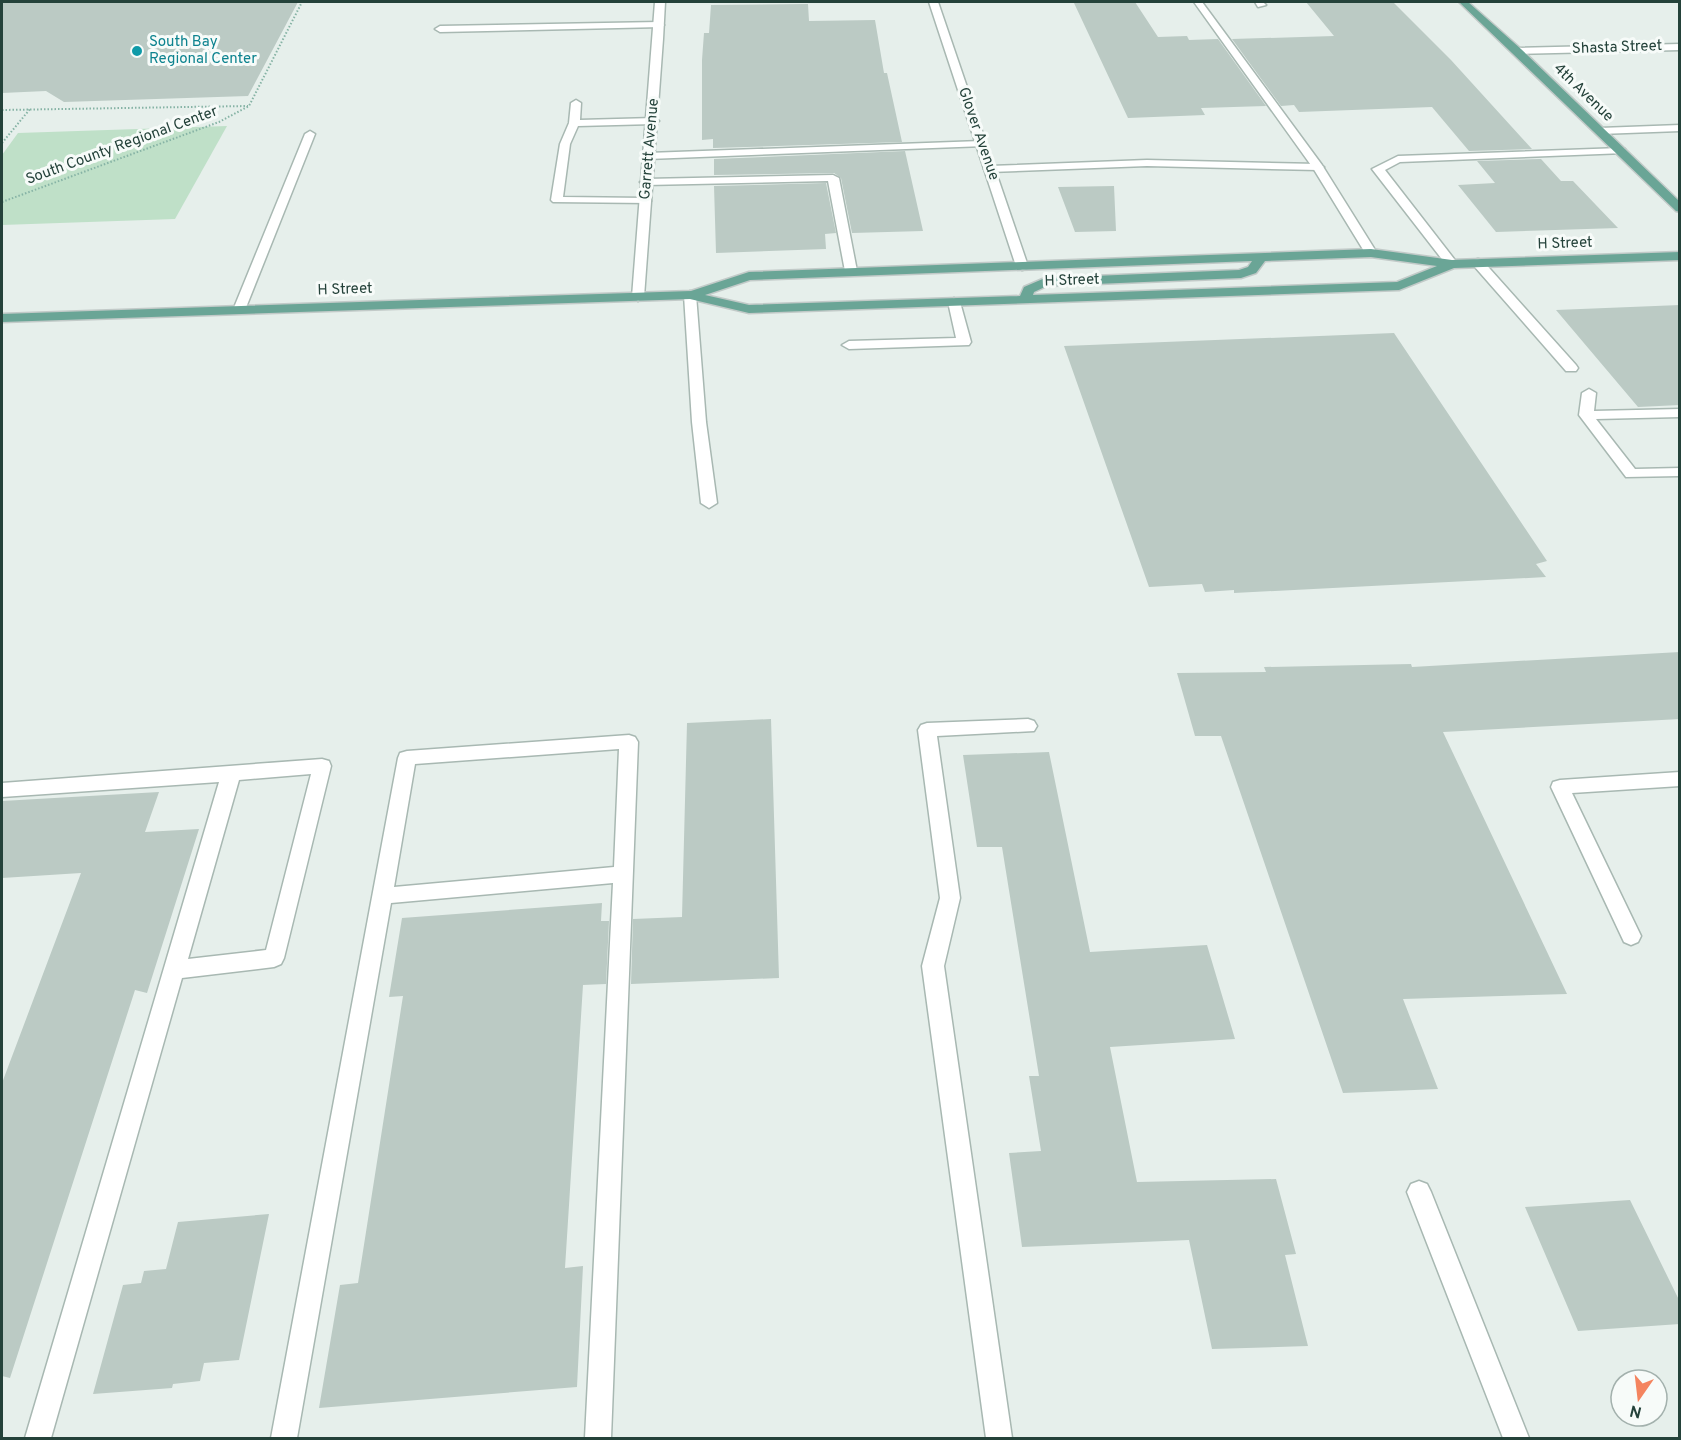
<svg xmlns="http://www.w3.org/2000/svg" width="1681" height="1440" viewBox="0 0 1681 1440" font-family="Overpass,sans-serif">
<rect width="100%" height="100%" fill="#e6efeb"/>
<path fill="#bfe0c8" d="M227,126L175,219L2,225V155L18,133Z"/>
<path fill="#bbcac4" d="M2,2H298L248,96L64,102L46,91L2,93Z
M1135,2L1158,37L1187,36L1189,40L1218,39L1266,106L1201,108L1205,115L1128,118L1074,3Z
M1306,2H1393L1451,60L1532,149L1469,151L1432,107L1299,112L1294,105L1281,106L1232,39L1334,36Z
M808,4L809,21L875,20L884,73H887L902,142L713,148V139L702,140V60L704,33H709L711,5Z
M905,151L923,231L852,233L841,178L834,173L714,175V159Z
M1541,159L1561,181H1573L1618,228L1496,232L1458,185L1495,183L1477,161Z
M826,183L836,233L825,234L826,249L716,253L714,186Z
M1114,186L1116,231L1075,232L1058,187Z
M1680,305V405L1638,407L1556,310Z
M1394,333L1547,561L1536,564L1546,577L1234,593V590L1205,592L1202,584L1149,587L1064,346Z
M1680,652V719L1443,732L1567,994L1403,999L1438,1089L1343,1093L1221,736H1195L1177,673L1266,672L1264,667L1411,664L1412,667Z
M771,719L779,978L631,984L633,919L682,917L687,723Z
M1049,752L1090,952L1207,945L1235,1039L1110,1047L1137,1182L1276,1179L1296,1254L1285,1255L1308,1346L1212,1349L1189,1240L1022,1247L1009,1153L1041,1151L1029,1076H1039L1002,847H977L963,755Z
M159,792L145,832L199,829L147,993L135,990L10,1378L2,1376V1083L81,873L2,878V801Z
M602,903L601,921H609L606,984L583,985L565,1268L583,1266L577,1387L319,1408L340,1285L358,1283L403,996L389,997L402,918Z
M1630,1200L1680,1302V1324L1578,1331L1525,1207Z
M269,1214L239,1360L204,1363L200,1381L173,1384L172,1388L93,1394L123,1285L141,1283L144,1271L166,1269L178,1222Z"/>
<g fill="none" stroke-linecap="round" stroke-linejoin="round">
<g stroke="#a8b8b2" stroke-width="3">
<path id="lane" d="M1255,2H1263L1266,5L1258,7Z
M659,22L664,25L662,27L440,32L435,29L440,26Z
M576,100L581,103L580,120L654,118L659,121L654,124L578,126L570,144L563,197L645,198L651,201L649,203L553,202L551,200L560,144L569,123L571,103Z
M1680,125V131L1600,134L1595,131L1600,128Z
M310,131L315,134L245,310L244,313H234L233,310L305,134Z
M981,141L985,142V146L648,159L642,156L648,153Z
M1621,148L1625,149V153L1400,162L1385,170L1458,264L1452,268L1448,267L1372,169L1398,156Z
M1147,160L1318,164L1324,167L1318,170L1147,166L990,172L984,169L990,166Z
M833,175L839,178L857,271L851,275L845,271L828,181L646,185L640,182L646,179Z
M1478,259L1482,260L1576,365L1578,368L1576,371H1566L1474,266L1472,263L1474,260Z
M690,291L696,295L706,422L717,503L709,508L701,503L692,422L684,295Z
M954,298L960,302L971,342L969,345L849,349L842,345L849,341L956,338L948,302Z
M1589,389L1596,393L1594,411L1680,409V417L1596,419L1635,469L1680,468V476L1626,477L1579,415L1582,393Z
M1028,719L1034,721L1037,726L1034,731L937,736L960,898L944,966L1012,1438H986L922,966L940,898L918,730L921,725L927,723Z
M629,735L635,737L638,742L611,1438H585L613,883L391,903L297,1438H271L398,758L400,753L407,751ZM619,749L614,867L394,887L415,764Z
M322,759L329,761L331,766L284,958L281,964L274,967L182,978L51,1438H25L219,782L2,797V783ZM311,774L266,950L188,959L239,780Z
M1680,772V786L1572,793L1641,936L1638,942L1631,945L1624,942L1551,787L1553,782L1560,780Z
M1419,1181L1427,1184L1431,1192L1529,1438H1503L1407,1192L1411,1184Z"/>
</g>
<g stroke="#a8b8b2" stroke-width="3">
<path id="street" d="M655,2H665L663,39L644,297L638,301L632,297Z
M929,2H938L1028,266L1026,269L1022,270L1016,266Z
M1194,2H1202L1322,165L1377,253L1375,256H1367L1313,168Z
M1680,44V50L1518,54L1513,51L1518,48Z"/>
</g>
<g stroke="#c2cac8" stroke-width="3">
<path id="primary" d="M1459,2H1468L1521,49L1680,202V212L1676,211Z
M1371,249L1452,260L1680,252V260L1454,268L1399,290L749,313L690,299L2,322V314L691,291L749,272ZM1371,257L1437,266L1397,282L1033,295L1034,292L1047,286L1241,278L1256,273L1265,261ZM1252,261L1248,267L1239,270L1045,278L1024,287L1020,296L749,305L705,295L750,280Z"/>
</g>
<path stroke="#86b3a5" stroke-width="2" stroke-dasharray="1.5 2" stroke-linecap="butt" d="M2,110L248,106
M2,143L30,109
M2,202L219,122L249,106L302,2"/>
<use href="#lane" fill="#fff" fill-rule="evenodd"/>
<use href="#street" fill="#fff" fill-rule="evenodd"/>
<use href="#primary" fill="#6aa596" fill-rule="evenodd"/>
</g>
<circle fill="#0f9aa8" stroke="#f7fbf9" stroke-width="2" cx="137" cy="51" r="6"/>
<g text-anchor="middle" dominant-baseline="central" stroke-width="6" stroke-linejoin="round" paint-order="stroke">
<g font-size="15" fill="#0d838f" stroke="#f7fbf9" text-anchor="start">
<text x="149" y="42">South Bay<tspan x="149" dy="17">Regional Center</tspan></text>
</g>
<g font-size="15" fill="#24423a" stroke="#f7fbf9">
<text transform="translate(1617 48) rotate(-2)">Shasta Street</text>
<text transform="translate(1583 93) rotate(44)">4th Avenue</text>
<text transform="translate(978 134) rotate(71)">Glover Avenue</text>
<text transform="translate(122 146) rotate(-20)">South County Regional Center</text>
<text transform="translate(650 149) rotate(-85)">Garrett Avenue</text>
<text transform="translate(1565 244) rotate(-2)">H Street</text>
<text transform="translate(1072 281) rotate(-2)">H Street</text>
<text transform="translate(345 290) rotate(-2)">H Street</text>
</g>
</g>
<rect width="1681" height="1440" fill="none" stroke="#24423a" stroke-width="6"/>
<g transform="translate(1639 1398) rotate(194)"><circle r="28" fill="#f7fbf9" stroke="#a3b1ad" stroke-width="1.5"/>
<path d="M0-4.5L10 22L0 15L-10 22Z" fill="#f4845f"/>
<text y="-9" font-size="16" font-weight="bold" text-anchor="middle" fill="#24423a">N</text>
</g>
</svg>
